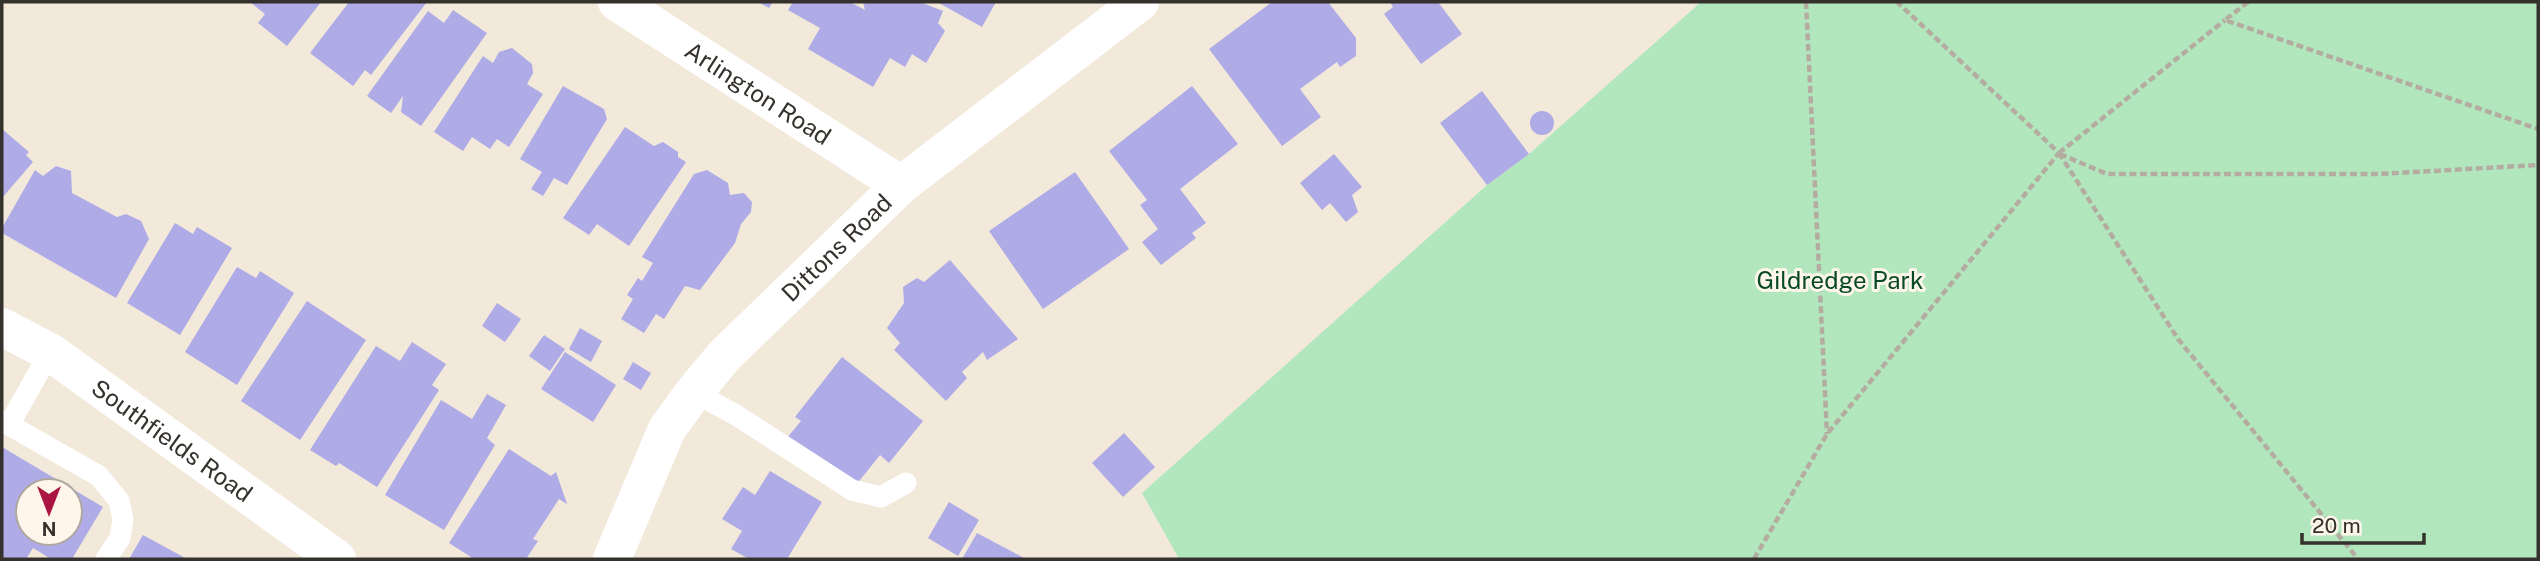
<svg xmlns="http://www.w3.org/2000/svg" width="2540" height="561" viewBox="0 0 2540 561" font-family="'Public Sans',sans-serif">
<rect width="100%" height="100%" fill="#f2e9db"/>
<path fill="#b2e7be" d="M1701,2H2538V559H1179L1142,493L1487,185L1529,154Z"/>
<path fill="#aeabe6" fill-rule="evenodd" d="M250,2H321L287,46L258,23L265,14Z
M349,2H427L371,75L365,70L353,86L310,53Z
M758,2H773L769,8Z
M793,2H850L865,10L863,2H920L943,11L938,23L945,31L926,63L912,54L905,67L890,58L873,87L808,49L820,28L788,10Z
M937,2H996L982,27Z
M1272,2H1328L1356,38V56L1340,67L1337,62L1300,89L1321,117L1282,146L1209,49Z
M1390,2H1438L1462,34L1421,64L1384,14L1393,7Z
M453,10L487,33L421,126L401,112L403,96L391,113L367,96L428,11L444,23Z
M512,48L532,64L533,73L527,84L543,94L509,147L497,139L490,149L472,137L463,151L434,132L483,56L493,63L499,52Z
M563,86L604,109L607,119L567,185L554,178L543,196L531,189L542,172L520,159Z
M1192,86L1238,144L1180,189L1206,223L1192,233L1196,238L1161,265L1142,242L1158,229L1140,205L1147,200L1109,151Z
M1482,91L1529,154L1487,185L1440,123Z
M1530 123a12 12 0 1 1 24 0a12 12 0 1 1-24 0Z
M625,127L654,146L663,142L678,152V157L686,162L629,246L597,224L589,235L563,218Z
M2,129L29,152L26,155L33,162L2,198Z
M1334,154L1362,187L1352,195L1358,212L1346,222L1330,203L1322,210L1300,183Z
M56,166L71,171L72,193L117,217L126,214L141,221L149,239L116,298L2,233V228L35,170L43,176Z
M707,170L728,183L730,195L744,193L752,202L751,212L741,224L735,243L700,290L685,286L664,319L656,314L644,333L621,319L633,299L627,295L638,278L642,281L653,263L642,257L694,174Z
M1075,172L1129,249L1043,309L989,231Z
M175,223L193,234L197,227L232,248L180,335L127,303Z
M950,260L1018,339L987,360L983,352L962,372L967,378L946,401L894,350L900,343L887,328L904,303L903,287L917,278L924,282Z
M237,267L256,278L260,271L294,293L237,385L185,352Z
M307,301L366,340L300,440L241,401Z
M497,303L521,319L505,342L482,326Z
M580,328L602,341L591,362L569,349Z
M544,335L565,349L550,371L529,356Z
M412,342L446,364L432,385L439,390L377,487L339,463L336,466L310,450L376,346L400,361Z
M565,352L616,385L593,422L541,389Z
M842,357L923,421L889,463L880,455L852,490L787,438L801,421L795,417Z
M633,362L651,373L641,390L623,379Z
M487,394L506,405L487,438L495,445L444,530L385,495L441,400L472,419Z
M1124,433L1155,467L1123,497L1092,463Z
M2,447L103,507L72,559H51L33,548L26,559H2ZM28,491H70V533H28Z
M509,449L551,476L556,472L567,504L559,499L533,539L538,541L526,559H474L449,543Z
M770,471L822,502L787,559H749L731,549L742,531L722,519L743,487L755,495Z
M949,502L979,520L958,556L928,538Z
M977,533L1026,559H962Z
M143,535L187,559H129Z"/>
<g fill="none" stroke-linecap="round" stroke-linejoin="round">
<path stroke="#b4aca1" stroke-width="4.5" stroke-dasharray="7 3.5" stroke-linecap="butt" d="M1806,2L1827,434
M2248,2L2225,20L2538,129
M2059,153L2178,339L2358,559
M2059,153L2225,20
M2060,154L2107,174H2379L2538,165
M1754,559L1827,434L2059,153L1897,2"/>
<path stroke="#fff" stroke-width="21" d="M694,392L736,415L852,490L881,497L906,483
M2,421L99,476L119,501L123,519L120,538L106,559
M9,425L50,352"/>
<g stroke="#fff" stroke-width="38">
<path id="s1" d="M617,2L901,185"/>
<path id="s2" d="M2,327L50,352L337,559"/>
<path id="s3" d="M612,559L667,429L694,392L725,355L901,185L1140,2"/>
</g>
</g>
<g text-anchor="middle" dominant-baseline="central" stroke-width="6" stroke-linejoin="round" paint-order="stroke">
<g font-size="24" fill="#35312c" stroke="#fef6eb">
<text stroke="none"><textPath href="#s1" startOffset="168">Arlington Road</textPath></text>
<text stroke="none"><textPath href="#s3" startOffset="390">Dittons Road</textPath></text>
<text stroke="none"><textPath href="#s2" startOffset="205">Southfields Road</textPath></text>
</g>
<g font-size="24" fill="#084a23" stroke="#fef6eb">
<text x="1840" y="280">Gildredge Park</text>
</g>
</g>
<rect width="2540" height="561" fill="none" stroke="#35312c" stroke-width="7"/>
<g transform="translate(49 512) rotate(180)"><circle r="33" fill="#fef6eb" stroke="#aea79f" stroke-width="2"/>
<path d="M0-5L12 26L0 18L-12 26Z" fill="#aa1542"/>
<text y="-10" font-size="19" font-weight="bold" text-anchor="middle" fill="#35312c">N</text>
</g>
<path d="M2302 533v10h122v-10" fill="none" stroke="#35312c" stroke-width="3.5"/>
<text x="2312" y="533" font-size="21" fill="#35312c" stroke="#fef6eb" stroke-width="5" paint-order="stroke">20 m</text>
</svg>
